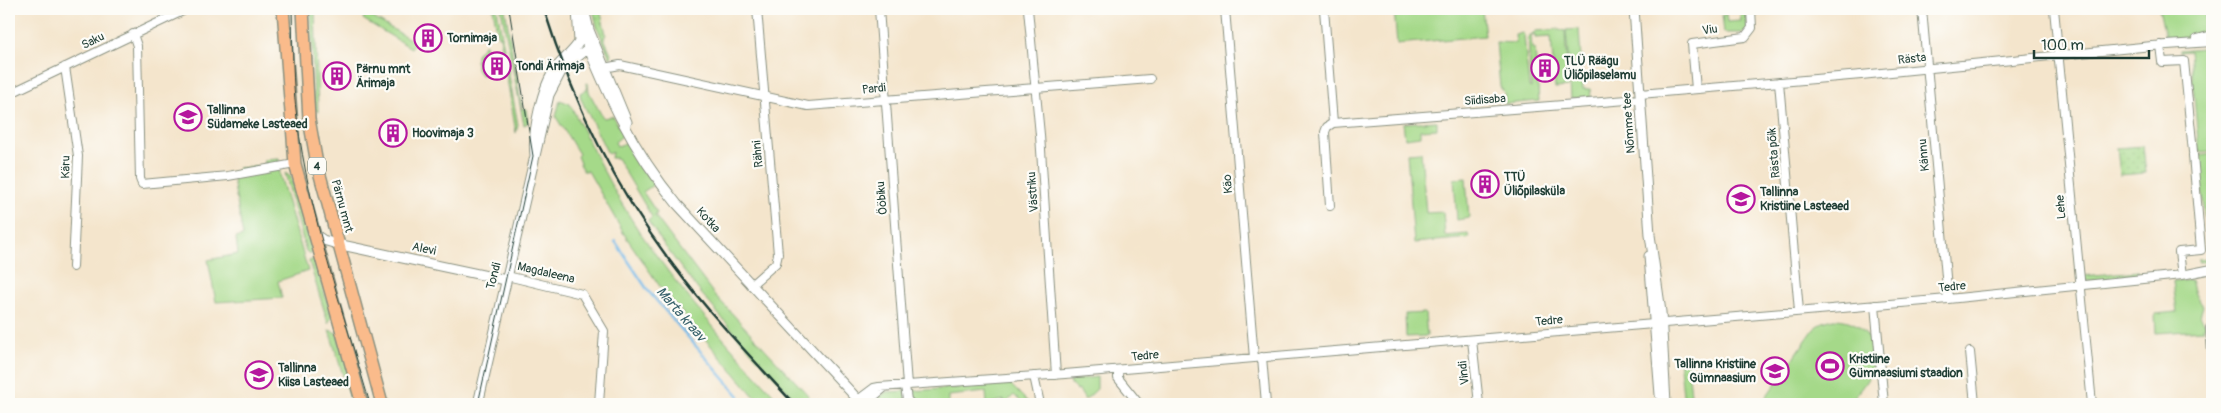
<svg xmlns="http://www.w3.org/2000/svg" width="2221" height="413" viewBox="0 0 2221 413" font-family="Pangolin,sans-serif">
<defs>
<pattern id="park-dots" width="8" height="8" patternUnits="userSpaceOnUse" patternTransform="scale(1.25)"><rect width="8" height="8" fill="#a5d989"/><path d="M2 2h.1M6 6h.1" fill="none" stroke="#8ebb77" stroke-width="1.8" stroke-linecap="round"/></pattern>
</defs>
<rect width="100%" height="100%" fill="#fdfcf7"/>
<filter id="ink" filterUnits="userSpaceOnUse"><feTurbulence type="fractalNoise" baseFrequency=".02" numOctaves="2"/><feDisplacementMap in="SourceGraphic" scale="10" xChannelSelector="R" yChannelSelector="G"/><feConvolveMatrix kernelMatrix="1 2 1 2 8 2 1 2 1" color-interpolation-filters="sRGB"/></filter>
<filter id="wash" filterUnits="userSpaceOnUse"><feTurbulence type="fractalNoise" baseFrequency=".0096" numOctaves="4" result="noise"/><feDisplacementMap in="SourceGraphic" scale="20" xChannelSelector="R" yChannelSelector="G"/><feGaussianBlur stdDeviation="1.12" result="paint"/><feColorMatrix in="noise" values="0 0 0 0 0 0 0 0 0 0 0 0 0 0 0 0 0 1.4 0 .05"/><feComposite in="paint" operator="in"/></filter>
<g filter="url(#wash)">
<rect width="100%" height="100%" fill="#f4e5cc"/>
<path fill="#a5d989" stroke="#628b5e" d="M311,9H315L318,112L314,109Z
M493,9H497L518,125L516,133L500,36H498Z
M501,9H505L522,109H526L528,123L524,125Z
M1394,9H1482L1485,36L1397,44Z
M2159,9H2205L2206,22L2202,37L2166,41Z
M365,13L415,42L411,48L366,21L363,19Z
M1740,13H1747L1748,29L1744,33H1724L1722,15L1726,14L1727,22L1741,21Z
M1559,29L1565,31L1568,87L1555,88L1551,37L1535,38V35L1531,36L1532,49H1535L1539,101L1505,104L1504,92L1500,87L1496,42L1516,43L1515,35L1522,33L1524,35L1529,87L1531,88L1528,37L1536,31Z
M1579,29L1583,89H1590L1591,97L1571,98L1566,30Z
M485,44L490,73L481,75L476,68V54Z
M2202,48L2210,60L2212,151L2199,152L2190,51L2180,52V50Z
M588,83L589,92L602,116L604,118L613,116L623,135L615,142L617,146L627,143L653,185L643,192L657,213L655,216L713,293L807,394L813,404H799C746,345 691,288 648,221L652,217L617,158H611L612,152L608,154L581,99L580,93L588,89L586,84Z
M560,100L570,104C591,146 611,189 637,228C680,292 731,348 782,404H761L661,288L624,234L588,171H583L577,156L579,154L556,117Z
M1437,121V129L1420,130V136L1405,138L1403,123Z
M1421,152L1426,213L1443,212L1445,236L1468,234L1469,238L1414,243L1407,153Z
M2212,153V261L2198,262V259L2208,258L2199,155Z
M279,159L280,175L308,271L278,281L282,298L216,302L208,260L238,254L236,238L243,236L232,174L238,173V168L265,166V160Z
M285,173L291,177L312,250L311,253H308L306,251Z
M1466,178L1469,218L1457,220L1454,179Z
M314,259L332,317L328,323L309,261Z
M2139,271L2137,276L2086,281L2082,276Z
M2191,280L2195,294L2203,306L2200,316L2207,326L2203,327L2204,330L2156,333L2155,314L2177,312L2173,282Z
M1425,313L1427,336L1406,337L1405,314Z
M1833,319C1859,319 1873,334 1871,360C1871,364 1872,369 1871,372C1867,383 1855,395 1849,404H1761L1814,329L1823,322Z
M329,330L337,333L358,404H352Z
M1687,357L1692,404H1684L1679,358Z
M1097,377V389L1085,400L1079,390L1077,391L1071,385L1070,380Z
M1010,384L1030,404H1023L1014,395L1005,404L1004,400L987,404L986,392L948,396V404H923L916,397L909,398L910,391Z
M904,391L907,401L905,404H879L878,398L886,392Z"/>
<path fill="url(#park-dots)" stroke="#628b5e" d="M593,9H600L606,34L604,38L612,56L610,58L597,27Z
M2143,146L2146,173L2120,175L2117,148Z"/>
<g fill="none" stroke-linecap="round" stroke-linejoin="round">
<path stroke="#73baea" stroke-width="2.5" d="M615,241L649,292L739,396"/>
</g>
</g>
<g filter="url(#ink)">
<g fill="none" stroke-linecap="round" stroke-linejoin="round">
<g stroke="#8a9180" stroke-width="10">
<path id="minor" d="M879,9L907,385
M1028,9L1040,135L1056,375
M1225,9L1254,358
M1324,9L1333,123L1327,127L1325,132L1330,206
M1922,9L1948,299
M2054,9L2092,404
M133,34L137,46L140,179L142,184L228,176L295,164
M2197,39L2212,35
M2160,45L2162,62L2184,61L2193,152
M65,67L78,156L73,267
M604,68L620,65L808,106L1150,79
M1779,82L1799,311
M1696,89L1692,44L1745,37L1752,28L1751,9
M9,94L187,9
M1640,94L1861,75L2152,46L2212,42
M1333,123L1640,99
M2182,275L2179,252L2201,250L2193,155
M507,276L582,294L604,331L599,404
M751,285L776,263L778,254L757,9
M1875,305L1884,404
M2210,328L2212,353
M1472,340L1479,404
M1970,352L1975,404
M1262,357L1266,404
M1118,370V378L1139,404
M1034,376L1040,404
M905,386L907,400L911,404
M858,400L874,388L879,387L1065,374L1948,299L2182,275L2212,269
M865,404L884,388"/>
</g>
<g stroke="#8a9180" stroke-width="11">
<path id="tertiary" d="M584,9L589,30L627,122
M1634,9L1650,235L1661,312L1666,404
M579,24C605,90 631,149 677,204L862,404
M535,155C532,132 542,86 556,68C563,59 573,52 579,42L577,9
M313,233L323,240L337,244L506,280
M1649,256L1660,395
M478,404L549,95L562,70L587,49L592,37"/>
</g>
<g stroke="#8a9180" stroke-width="14">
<path id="primary" d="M283,9L295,164L362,404
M303,9L309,119L317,164L382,404"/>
</g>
<use href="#minor" stroke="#fff" stroke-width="8"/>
<use href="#tertiary" stroke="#fff" stroke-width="9"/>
<use href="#primary" stroke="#fabb8b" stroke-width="11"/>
<path stroke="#1f3d34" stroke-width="1" d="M292,9C293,45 292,82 297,118C309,216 343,310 370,404
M478,404L533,156L509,9"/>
<path stroke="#1f3d34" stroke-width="2.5" d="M544,9C573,102 617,192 676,269C712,317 754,360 794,404"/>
</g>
</g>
<defs>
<g id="building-ring" transform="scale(1.4375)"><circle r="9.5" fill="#fdfcf7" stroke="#b5179e" stroke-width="1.5"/><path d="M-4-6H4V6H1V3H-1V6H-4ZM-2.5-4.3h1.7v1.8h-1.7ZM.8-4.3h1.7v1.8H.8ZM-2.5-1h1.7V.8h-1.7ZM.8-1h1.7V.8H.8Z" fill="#b5179e"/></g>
<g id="school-ring" transform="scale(1.4375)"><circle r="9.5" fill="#fdfcf7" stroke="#b5179e" stroke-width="1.5"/><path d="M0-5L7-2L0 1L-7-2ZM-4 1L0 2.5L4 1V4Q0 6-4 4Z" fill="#b5179e"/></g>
<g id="stadium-ring" transform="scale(1.4375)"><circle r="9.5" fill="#fdfcf7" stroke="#b5179e" stroke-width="1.5"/><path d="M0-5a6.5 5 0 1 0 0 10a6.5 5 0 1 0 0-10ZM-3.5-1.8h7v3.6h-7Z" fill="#b5179e"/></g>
</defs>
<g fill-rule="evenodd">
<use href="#building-ring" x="428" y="38"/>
<use href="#building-ring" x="497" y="66"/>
<use href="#building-ring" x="1545" y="68"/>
<use href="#building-ring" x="337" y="76"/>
<use href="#school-ring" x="188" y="117"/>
<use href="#building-ring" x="393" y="133"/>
<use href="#building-ring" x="1485" y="184"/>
<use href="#school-ring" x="1741" y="199"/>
<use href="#stadium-ring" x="1830" y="366"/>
<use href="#school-ring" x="1775" y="371"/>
<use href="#school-ring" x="259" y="375"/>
</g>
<g text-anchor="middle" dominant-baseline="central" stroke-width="4.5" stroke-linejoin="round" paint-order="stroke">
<rect fill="#fdfcf7" stroke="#62766e" stroke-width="1" x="308" y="157.5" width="18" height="17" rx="4"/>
<g font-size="11" font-weight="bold" fill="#1f3d34">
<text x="317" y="166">4</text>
</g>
<g font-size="12" fill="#1f3d34" stroke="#fdfcf7">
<text transform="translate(1710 30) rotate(-8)">Viu</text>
<text transform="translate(93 41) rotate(-26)">Saku</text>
<text transform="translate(1912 59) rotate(-6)">Rästa</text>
<text transform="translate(874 89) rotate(-6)">Pardi</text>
<text transform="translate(1485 100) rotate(-4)">Siidisaba</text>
<text transform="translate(1629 123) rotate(-94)">Nõmme tee</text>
<text transform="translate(1774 153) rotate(-95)">Rästa põik</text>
<text transform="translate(758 154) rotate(-95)">Rähni</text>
<text transform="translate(1924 155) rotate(-95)">Kännu</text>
<text transform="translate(66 167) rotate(-89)">Käru</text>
<text transform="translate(1228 184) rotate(-95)">Käo</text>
<text transform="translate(1033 192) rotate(-94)">Västriku</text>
<text transform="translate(882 198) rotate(-95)">Ööbiku</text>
<text transform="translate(342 206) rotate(75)">Pärnu mnt</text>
<text transform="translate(2061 207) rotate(-95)">Lehe</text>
<text transform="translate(708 220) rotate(48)">Kotka</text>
<text transform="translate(424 249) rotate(12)">Alevi</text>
<text transform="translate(546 273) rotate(13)">Magdaleena</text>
<text transform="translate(494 276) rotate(-75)">Tondi</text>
<text transform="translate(1952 287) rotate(-5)">Tedre</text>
<text transform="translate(1549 321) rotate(-5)">Tedre</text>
<text transform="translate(1145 356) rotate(-5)">Tedre</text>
<text transform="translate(1464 373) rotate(-96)">Vindi</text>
</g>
<g font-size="12" font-weight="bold" fill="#1f3d34" stroke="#fdfcf7" text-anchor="start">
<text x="447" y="38">Tornimaja</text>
<text x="1564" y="61">TLÜ Räägu<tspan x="1564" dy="14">Üliõpilaselamu</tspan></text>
<text x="516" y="66">Tondi Ärimaja</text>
<text x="356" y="69">Pärnu mnt<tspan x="356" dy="14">Ärimaja</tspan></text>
<text x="207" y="110">Tallinna<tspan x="207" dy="14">Südameke Lasteaed</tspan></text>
<text x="412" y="133">Hoovimaja 3</text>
<text x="1504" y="177">TTÜ<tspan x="1504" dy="14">Üliõpilasküla</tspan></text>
<text x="1760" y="192">Tallinna<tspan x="1760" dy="14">Kristiine Lasteaed</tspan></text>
<text x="1849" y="359">Kristiine<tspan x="1849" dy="14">Gümnaasiumi staadion</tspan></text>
<text x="1756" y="364" text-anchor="end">Tallinna Kristiine<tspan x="1756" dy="14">Gümnaasium</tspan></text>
<text x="278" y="368">Tallinna<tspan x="278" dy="14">Kiisa Lasteaed</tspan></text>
</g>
<g font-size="14" font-style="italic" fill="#38626b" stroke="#fdfcf7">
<text transform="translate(681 314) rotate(49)">Marta kraav</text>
</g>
</g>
<rect width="2221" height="413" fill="none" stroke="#fdfcf7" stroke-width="30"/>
<path d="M2034 50v8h115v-8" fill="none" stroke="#1f3d34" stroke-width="2.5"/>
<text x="2041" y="50" font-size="15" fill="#1f3d34" stroke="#fdfcf7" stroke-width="4" paint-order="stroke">100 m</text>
</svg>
